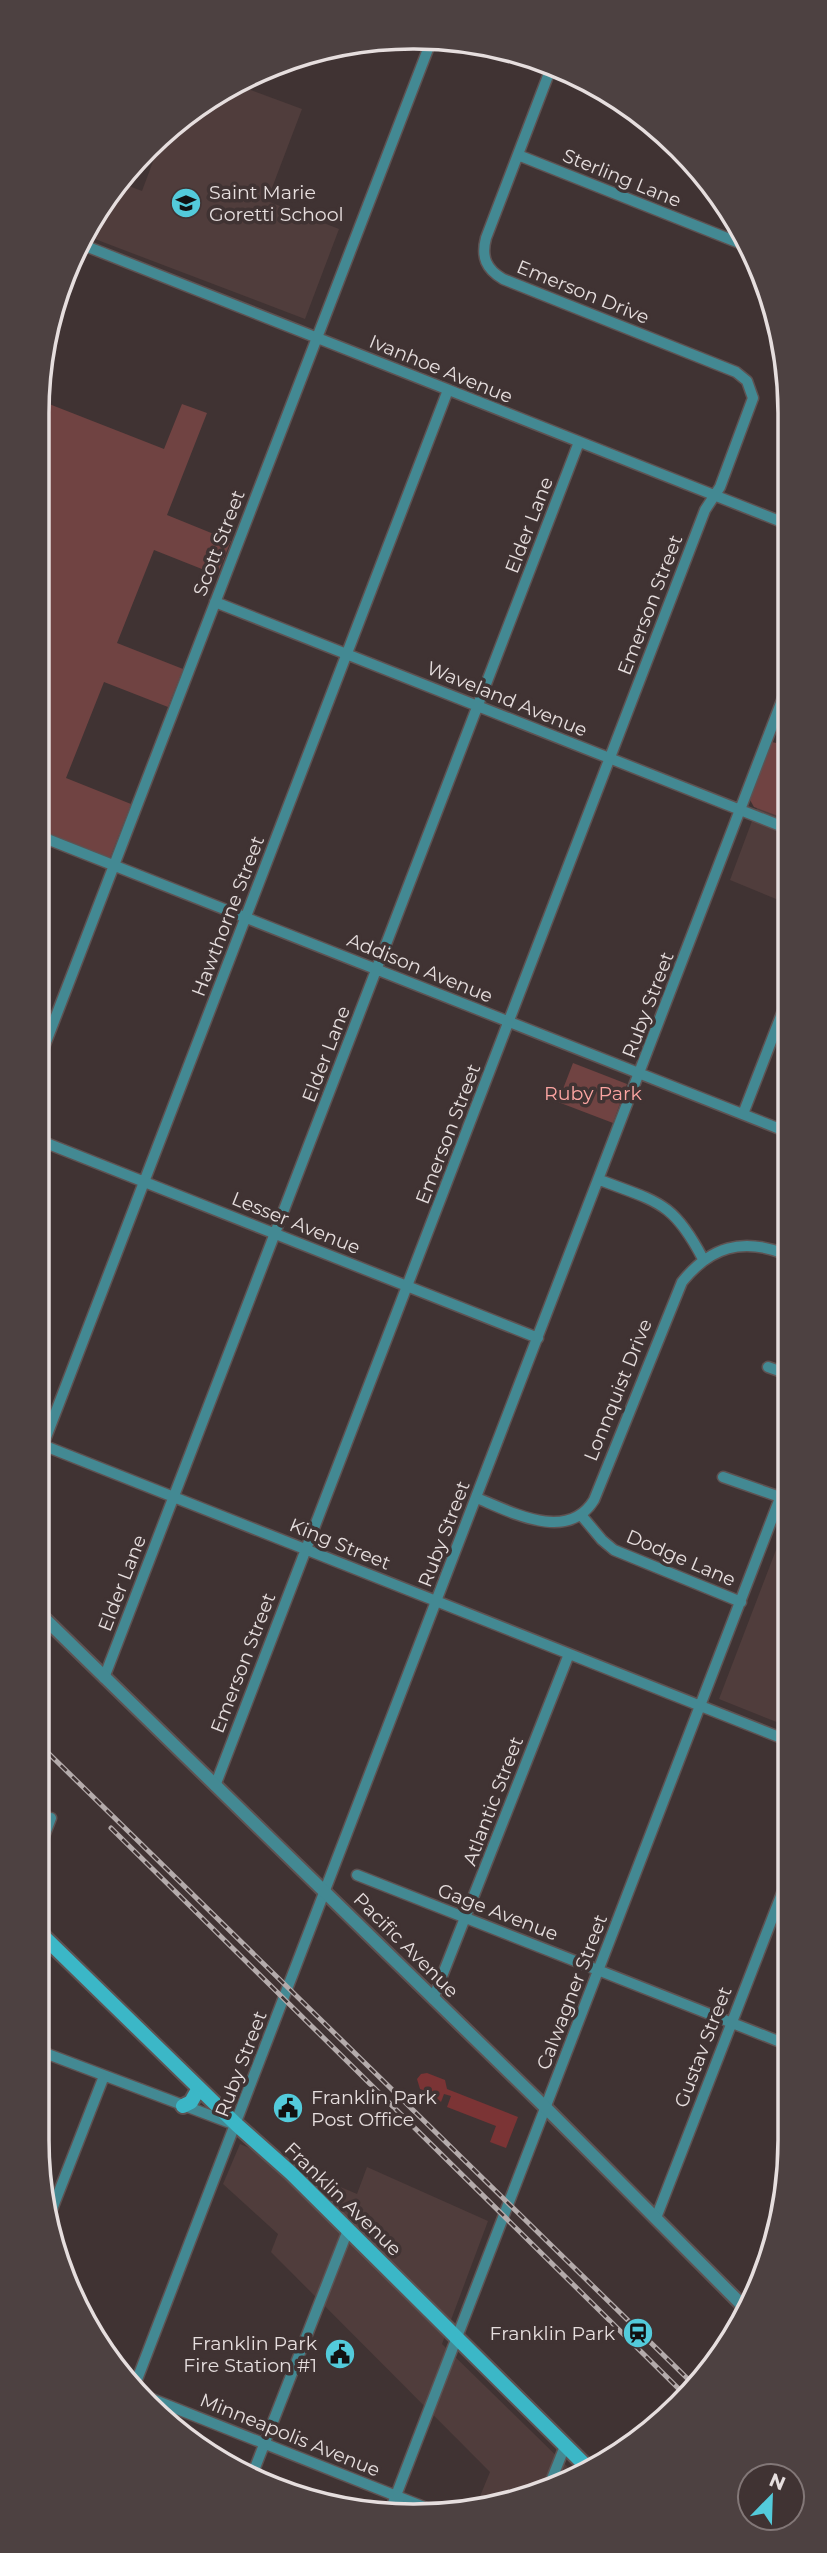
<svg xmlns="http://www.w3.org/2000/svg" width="827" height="2553" viewBox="0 0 827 2553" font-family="Montserrat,sans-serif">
<rect width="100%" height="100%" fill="#403333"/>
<path fill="#503d3c" d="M240,86L302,109L267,201L339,229L305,319L87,236L100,204L121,183L142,191L157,151L155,149L205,100Z
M778,751L786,755V903L730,880Z
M784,1529V1725L719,1699Z
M240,2144L357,2194L367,2167L488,2221L442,2344L575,2474L511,2504L476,2506L490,2472L271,2252L278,2234L223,2184Z"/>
<path fill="#704342" d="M44,402L164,449L182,404L207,413L167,515L231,541L217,575L154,550L117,643L183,669L168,707L104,682L66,778L131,804L110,858L42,831Z
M786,716V819L754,807L750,800L772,742L776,743Z
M573,1063L627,1084L613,1123L558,1102Z"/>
<path fill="#7b3435" d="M427,2073L445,2080L447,2089L518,2117L506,2148L490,2142L496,2126L447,2107L451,2096L444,2094L441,2102L432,2093L420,2089L417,2079L421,2074Z"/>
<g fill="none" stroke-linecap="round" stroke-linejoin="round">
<g stroke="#5e5252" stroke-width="13">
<path id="minor" d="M518,155L752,248
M83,245L787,524
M215,602L786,828
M42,837L785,1131
M41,1055L430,44
M743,1114L786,1003
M41,1141L538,1338
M600,1180C657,1202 673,1201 703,1259
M768,1367L785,1373
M40,1444L784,1739
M40,1453L448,390
M723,1477L780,1497
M477,1498C511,1512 568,1543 594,1500L682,1282C710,1247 742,1237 785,1254
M581,1515L602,1540L614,1550L741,1602
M104,1678L579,442
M215,1786L705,510L720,487L753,398L747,381L736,372L503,279C486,269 481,257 486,238L551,68
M38,1852L51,1818
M357,1875L783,2043
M433,1999L569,1654
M37,2050L233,2124
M51,2212L104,2076
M656,2218L784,1888
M133,2390L786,690
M137,2393L429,2509
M251,2478L348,2230
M549,2486L565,2446
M390,2511L785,1485"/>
</g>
<g stroke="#5e5252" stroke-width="16">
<path id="tertiary" d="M39,1613L546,2108L744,2307"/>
</g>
<g stroke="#5e5252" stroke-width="18">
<path id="secondary" d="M38,1931L237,2125L291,2173L588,2468
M183,2106L191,2102L199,2088"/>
</g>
<use href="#minor" stroke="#438993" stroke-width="10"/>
<use href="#tertiary" stroke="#438993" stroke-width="12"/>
<use href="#secondary" stroke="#3bb7c7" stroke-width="14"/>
<g stroke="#b4abab" stroke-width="5">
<path id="rail" d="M38,1743L692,2383
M111,1828L683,2393"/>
</g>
<use href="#rail" stroke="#403333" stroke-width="2.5" stroke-dasharray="8" stroke-linecap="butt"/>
</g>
<defs>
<g id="school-disc" transform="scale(1.575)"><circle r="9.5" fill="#53cbdb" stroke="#403333"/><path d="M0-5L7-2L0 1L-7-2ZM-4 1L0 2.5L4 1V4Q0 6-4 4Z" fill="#111"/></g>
<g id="civic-disc" transform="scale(1.575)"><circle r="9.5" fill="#53cbdb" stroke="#403333"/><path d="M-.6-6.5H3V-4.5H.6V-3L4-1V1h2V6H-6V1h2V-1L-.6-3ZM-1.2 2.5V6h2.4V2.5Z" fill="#111"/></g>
<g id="station-disc" transform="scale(1.575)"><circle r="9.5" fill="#53cbdb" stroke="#403333"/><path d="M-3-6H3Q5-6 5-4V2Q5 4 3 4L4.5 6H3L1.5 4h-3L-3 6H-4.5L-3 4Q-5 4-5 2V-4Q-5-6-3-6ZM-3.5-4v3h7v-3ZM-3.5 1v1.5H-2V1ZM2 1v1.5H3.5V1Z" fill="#111"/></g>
</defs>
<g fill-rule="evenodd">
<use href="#school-disc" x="186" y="203"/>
<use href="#civic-disc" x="288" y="2108"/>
<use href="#station-disc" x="638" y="2333"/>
<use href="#civic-disc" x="340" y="2354"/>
</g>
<g text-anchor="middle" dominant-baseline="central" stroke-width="7" stroke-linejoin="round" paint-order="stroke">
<g font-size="19" fill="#e6dede" stroke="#403333">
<text transform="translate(622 178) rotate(22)">Sterling Lane</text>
<text transform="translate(583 292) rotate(22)">Emerson Drive</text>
<text transform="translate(441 369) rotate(22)">Ivanhoe Avenue</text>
<text transform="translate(529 525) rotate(-69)">Elder Lane</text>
<text transform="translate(219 543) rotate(-69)">Scott Street</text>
<text transform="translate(650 605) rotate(-69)">Emerson Street</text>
<text transform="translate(507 699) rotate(22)">Waveland Avenue</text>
<text transform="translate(228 916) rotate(-69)">Hawthorne Street</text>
<text transform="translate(420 968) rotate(22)">Addison Avenue</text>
<text transform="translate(648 1005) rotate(-69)">Ruby Street</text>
<text transform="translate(326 1054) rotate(-69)">Elder Lane</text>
<text transform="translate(448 1134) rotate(-69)">Emerson Street</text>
<text transform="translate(296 1223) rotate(22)">Lesser Avenue</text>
<text transform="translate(618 1390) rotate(-68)">Lonnquist Drive</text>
<text transform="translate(444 1534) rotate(-69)">Ruby Street</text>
<text transform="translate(340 1544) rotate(22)">King Street</text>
<text transform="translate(681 1558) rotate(23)">Dodge Lane</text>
<text transform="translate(122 1583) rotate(-69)">Elder Lane</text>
<text transform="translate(243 1663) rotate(-69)">Emerson Street</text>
<text transform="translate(493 1801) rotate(-69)">Atlantic Street</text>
<text transform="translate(498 1912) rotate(21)">Gage Avenue</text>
<text transform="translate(406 1945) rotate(45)">Pacific Avenue</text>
<text transform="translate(572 1992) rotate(-69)">Calwagner Street</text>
<text transform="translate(703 2047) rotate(-69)">Gustav Street</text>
<text transform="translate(241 2064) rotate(-69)">Ruby Street</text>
<text transform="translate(343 2199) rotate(44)">Franklin Avenue</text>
<text transform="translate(290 2435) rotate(22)">Minneapolis Avenue</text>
</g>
<g font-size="19" fill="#e6dede" stroke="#403333" text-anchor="start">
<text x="209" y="192">Saint Marie<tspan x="209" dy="22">Goretti School</tspan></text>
<text x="311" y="2097">Franklin Park<tspan x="311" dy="22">Post Office</tspan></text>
<text x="615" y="2333" text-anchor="end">Franklin Park</text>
<text x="317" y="2343" text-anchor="end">Franklin Park<tspan x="317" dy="22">Fire Station #1</tspan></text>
</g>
<g font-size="19" fill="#fca5a2" stroke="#403333">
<text x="593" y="1093">Ruby Park</text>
</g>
</g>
<path d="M0 0H827V2553H0ZM413 49H414A364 364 0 0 1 778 413V2140A364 364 0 0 1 414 2504H413A364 364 0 0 1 49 2140V413A364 364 0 0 1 413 49Z" fill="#4d4141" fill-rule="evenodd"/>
<path fill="none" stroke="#e6dede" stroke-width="3.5" d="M413 49H414A364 364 0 0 1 778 413V2140A364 364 0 0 1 414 2504H413A364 364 0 0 1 49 2140V413A364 364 0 0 1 413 49Z"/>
<g transform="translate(771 2497) rotate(23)"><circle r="33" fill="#403333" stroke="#827777" stroke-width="2"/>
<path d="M0-5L12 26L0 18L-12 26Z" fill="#53cbdb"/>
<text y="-10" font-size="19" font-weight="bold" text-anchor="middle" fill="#e6dede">N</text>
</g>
</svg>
